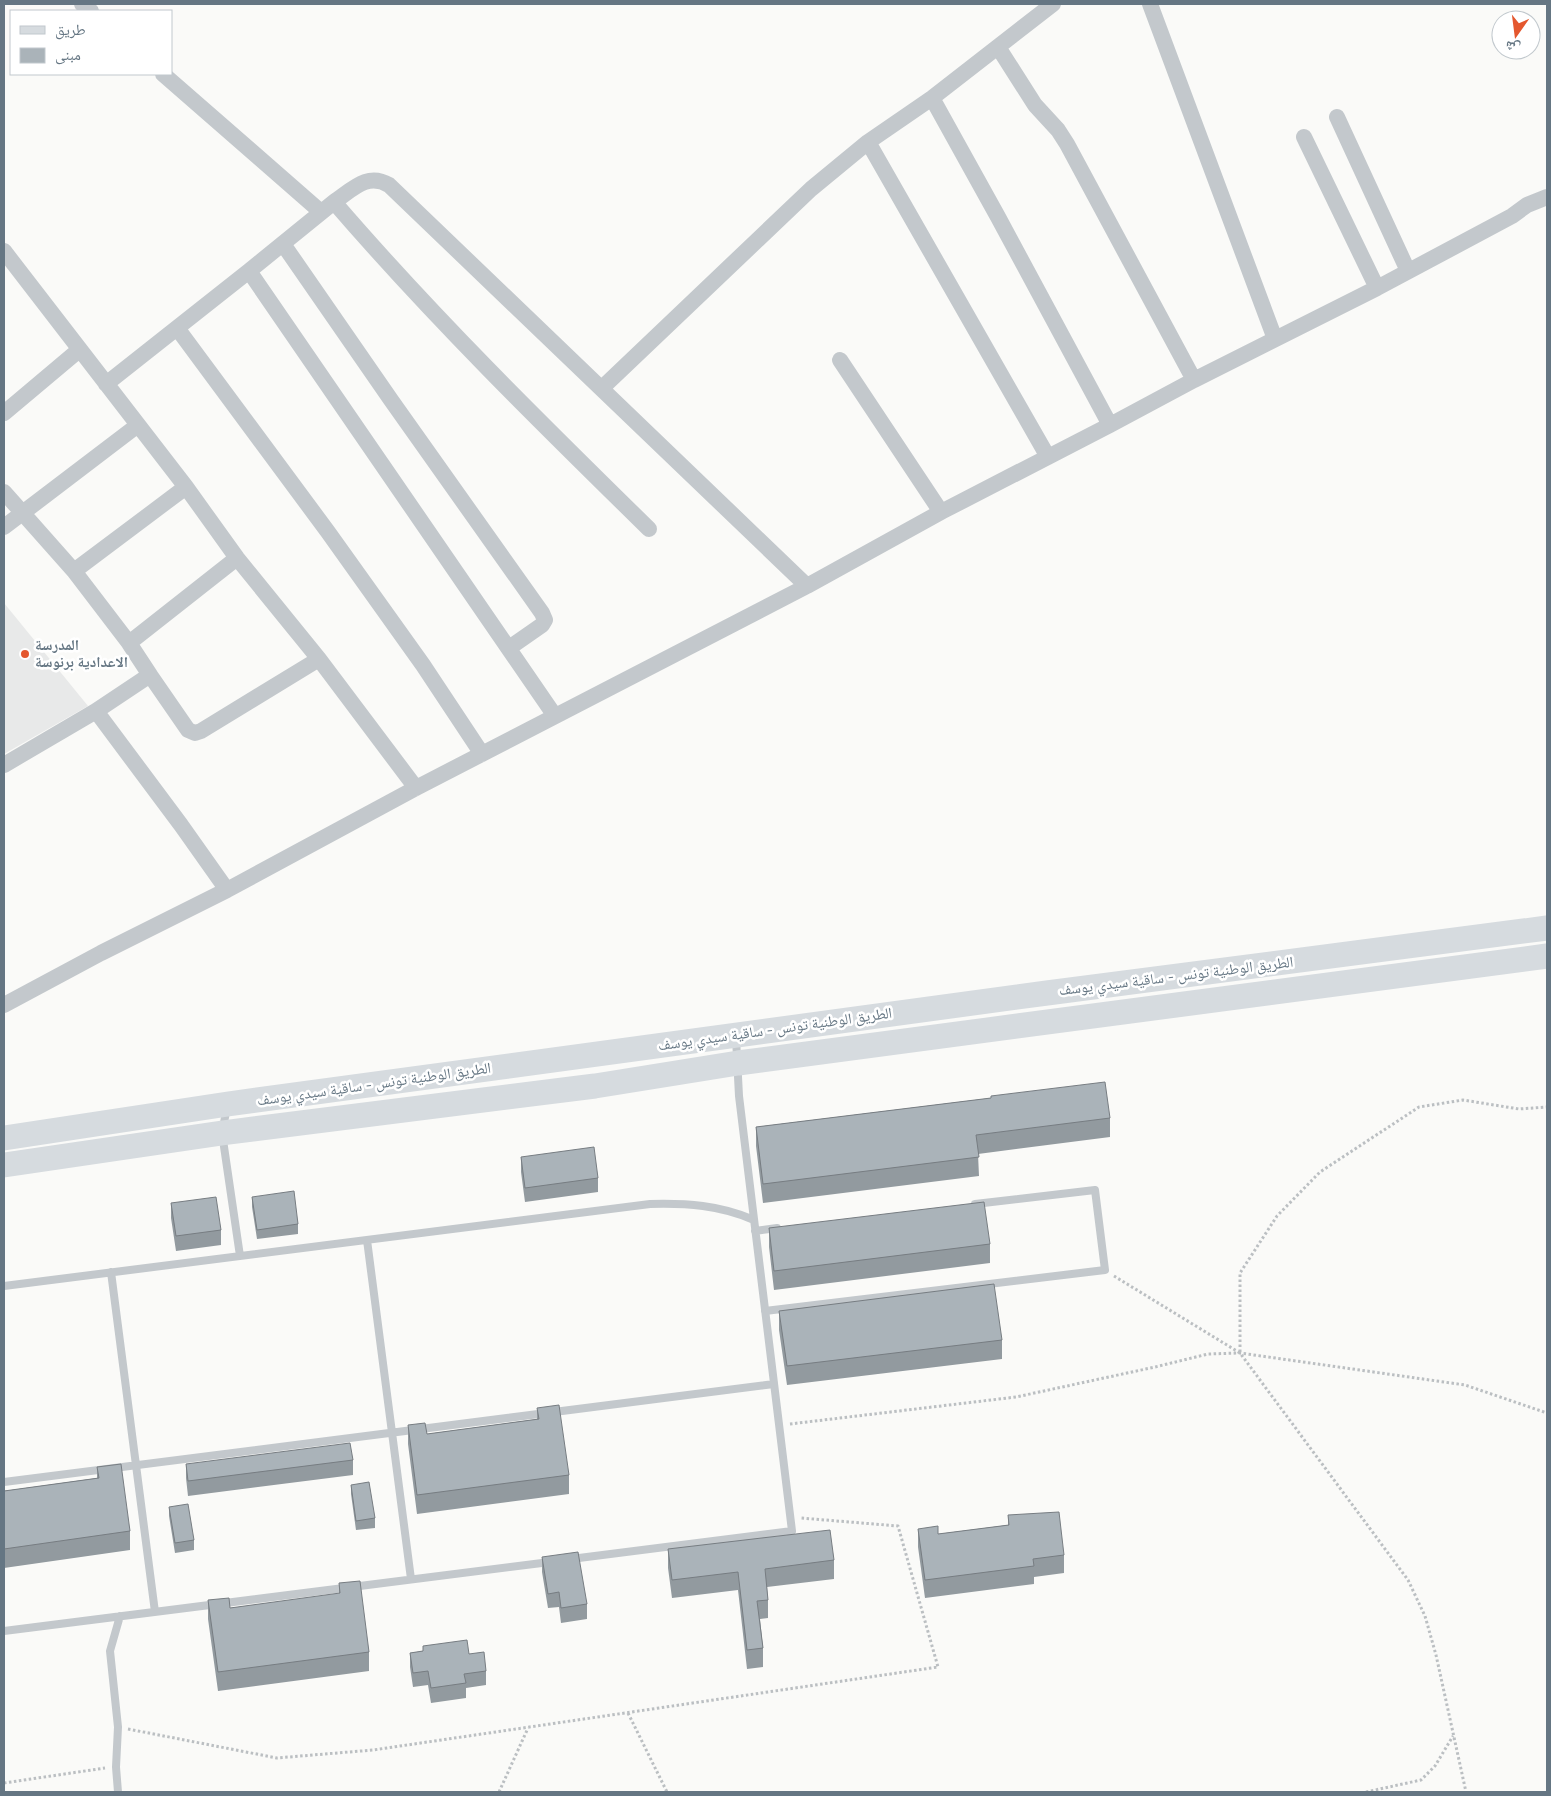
<svg xmlns="http://www.w3.org/2000/svg" width="1551" height="1796" viewBox="0 0 1551 1796" font-family="Raleway,'Noto Naskh Arabic',sans-serif">
<rect width="100%" height="100%" fill="#fafaf8"/>
<path fill="#e8e9e9" d="M4,603L88,706L4,754Z"/>
<g fill="none" stroke-linecap="round" stroke-linejoin="round">
<path stroke="#bbbfc2" stroke-width="3" stroke-dasharray="2.5 2.5" stroke-linecap="butt" d="M1114,1276L1240,1353L1408,1580L1425,1616L1436,1655L1466,1792
M1240,1352V1273L1277,1216L1320,1172L1419,1107L1463,1100L1519,1109L1547,1107
M790,1424L1016,1397L1155,1367L1208,1354L1240,1353L1465,1385L1547,1413
M628,1713L667,1792
M128,1729L277,1758L373,1750L938,1667L898,1526L801,1518
M4,1783L105,1768
M499,1792L528,1728
M1366,1792L1421,1780L1435,1766L1453,1736"/>
<path stroke="#c3c8cc" stroke-width="8" d="M227,1107L222,1133L240,1256
M755,1231L777,1228
M367,1240L411,1579
M111,1272L155,1612
M4,1286L650,1204C686,1203 720,1205 754,1220
M765,1311L1105,1270L1095,1190L975,1204
M4,1482L774,1384
M571,1559L792,1531L739,1096L736,1038
M4,1631L550,1562
M118,1792L116,1767L118,1727L110,1651L120,1616"/>
<path stroke="#c3c8cc" stroke-width="16" d="M82,4L91,11
M1150,4L1275,339
M998,47L1035,105L1058,130L1067,144L1194,380
M163,74L321,212
M932,98L998,217L1110,425
M1337,117L1408,271
M1304,137L1377,288
M868,142L1048,457
M334,202C352,190 367,172 389,185L807,586
M283,244L391,400L542,613L545,620L542,625L509,648
M4,251L186,487L237,558L319,659L416,788
M249,271L555,716
M177,328L328,532L423,665L482,754
M840,360L941,512
M106,384L249,271L334,202C433,317 541,423 649,529
M602,388L811,189L868,142L932,98L1053,4
M4,413L79,350
M4,492L74,571L129,643L150,675L96,711L4,765
M4,527L138,425
M74,571L186,487
M129,643L237,558
M150,675L188,730L195,733L201,731L319,659
M96,711L181,825L227,890
M4,1005L101,953L227,890L416,788L807,586L941,512L1110,425L1194,380L1377,288L1512,216L1527,205L1547,197"/>
<path stroke="#d6dbdf" stroke-width="25" d="M4,1138L228,1104L1047,993L1547,928
M4,1165L222,1133L595,1086L738,1063L1547,956"/>
</g>
<path fill="#929a9f" d="M991,1098L1110,1118V1137L978,1154L979,1176L763,1203L756,1146V1127Z
M521,1157L598,1178V1192L525,1202L521,1172Z
M252,1197L298,1224V1234L257,1239L252,1207Z
M171,1203L221,1230V1245L176,1251L171,1218Z
M769,1228L990,1244V1263L774,1290L769,1247Z
M779,1311L1002,1340V1359L787,1385L779,1330Z
M537,1408L569,1475V1494L417,1514L408,1444V1425L427,1434L537,1419Z
M353,1460V1475L188,1496L186,1478V1464Z
M97,1467L130,1531V1550L4,1568V1491L97,1478Z
M351,1485L375,1518V1528L356,1530L351,1494Z
M169,1507L194,1540V1550L175,1553L169,1516Z
M1008,1515L1064,1555V1573L1034,1577V1584L925,1598L918,1547V1529L938,1534L1008,1525Z
M668,1549L834,1560V1579L767,1587L768,1600V1618L760,1619L763,1648V1667L747,1669L738,1590L672,1598L668,1568Z
M542,1557L587,1604V1619L561,1623L559,1607L548,1608L542,1572Z
M339,1583L369,1652V1671L218,1691L208,1619V1600L230,1608L339,1594Z
M423,1646L469,1654L486,1671V1685L466,1688V1698L431,1703L428,1685L413,1687L410,1667V1653L423,1651Z"/>
<path fill="#aab3b9" stroke="#777d82" d="M1105,1082L1110,1118L976,1135L979,1157L763,1184L756,1127L991,1098V1096Z
M594,1147L598,1178L525,1188L521,1157Z
M294,1191L298,1224L257,1230L252,1197Z
M216,1197L221,1230L176,1236L171,1203Z
M984,1202L990,1244L774,1271L769,1228Z
M994,1284L1002,1340L787,1366L779,1311Z
M559,1405L569,1475L417,1495L408,1425L425,1423L427,1434L539,1419L537,1408Z
M350,1443L353,1460L188,1481L186,1464Z
M121,1464L130,1531L4,1549V1491L99,1478L97,1467Z
M369,1482L375,1518L356,1521L351,1485Z
M188,1504L194,1540L175,1543L169,1507Z
M1059,1512L1064,1555L1033,1559L1034,1566L925,1580L918,1529L938,1526V1534L1009,1525L1008,1515Z
M830,1530L834,1560L765,1569L768,1600L757,1601L763,1648L747,1650L738,1572L672,1580L668,1549Z
M578,1552L587,1604L561,1608L559,1592L548,1594L542,1557Z
M360,1581L369,1652L218,1672L208,1600L229,1598L230,1608L340,1593L339,1583Z
M467,1640L469,1654L484,1652L486,1671L464,1674L466,1683L431,1688L428,1671L413,1673L410,1653L423,1651V1646Z"/>
<circle fill="#e4572e" stroke="#fff" stroke-width="2" cx="25" cy="654" r="5"/>
<g text-anchor="middle" dominant-baseline="central" stroke-width="5" stroke-linejoin="round" paint-order="stroke">
<g font-size="15" font-weight="bold" fill="#657683" stroke="#fff" text-anchor="start">
<text x="35" y="645">المدرسة<tspan x="35" dy="17">الاعدادية برنوسة</tspan></text>
</g>
<g font-size="15" fill="#657683" stroke="#fff">
<text transform="translate(1176 976) rotate(-7)">الطريق الوطنية تونس - ساقية سيدي يوسف</text>
<text transform="translate(775 1029) rotate(-8)">الطريق الوطنية تونس - ساقية سيدي يوسف</text>
<text transform="translate(374 1084) rotate(-8)">الطريق الوطنية تونس - ساقية سيدي يوسف</text>
</g>
</g>
<rect width="1551" height="1796" fill="none" stroke="#657683" stroke-width="10"/>
<rect x="10" y="10" width="162" height="65" fill="#ffffff" stroke="#c1c8cd"/>
<rect x="20" y="26" width="25" height="8" fill="#d6dbdf" stroke="#c1c8cd"/>
<text x="55" y="35" font-size="15" fill="#657683">طريق</text>
<rect x="20" y="48" width="25" height="15" fill="#aab3b9" stroke="#c1c8cd"/>
<text x="55" y="60" font-size="15" fill="#657683">مبنى</text>
<g transform="translate(1516 35) rotate(194)"><circle r="24" fill="#ffffff" stroke="#c1c8cd"/>
<path d="M0-4L9 19L0 12L-9 19Z" fill="#e4572e"/>
<text y="-8" font-size="14" font-weight="bold" text-anchor="middle" fill="#657683">ش</text>
</g>
</svg>
